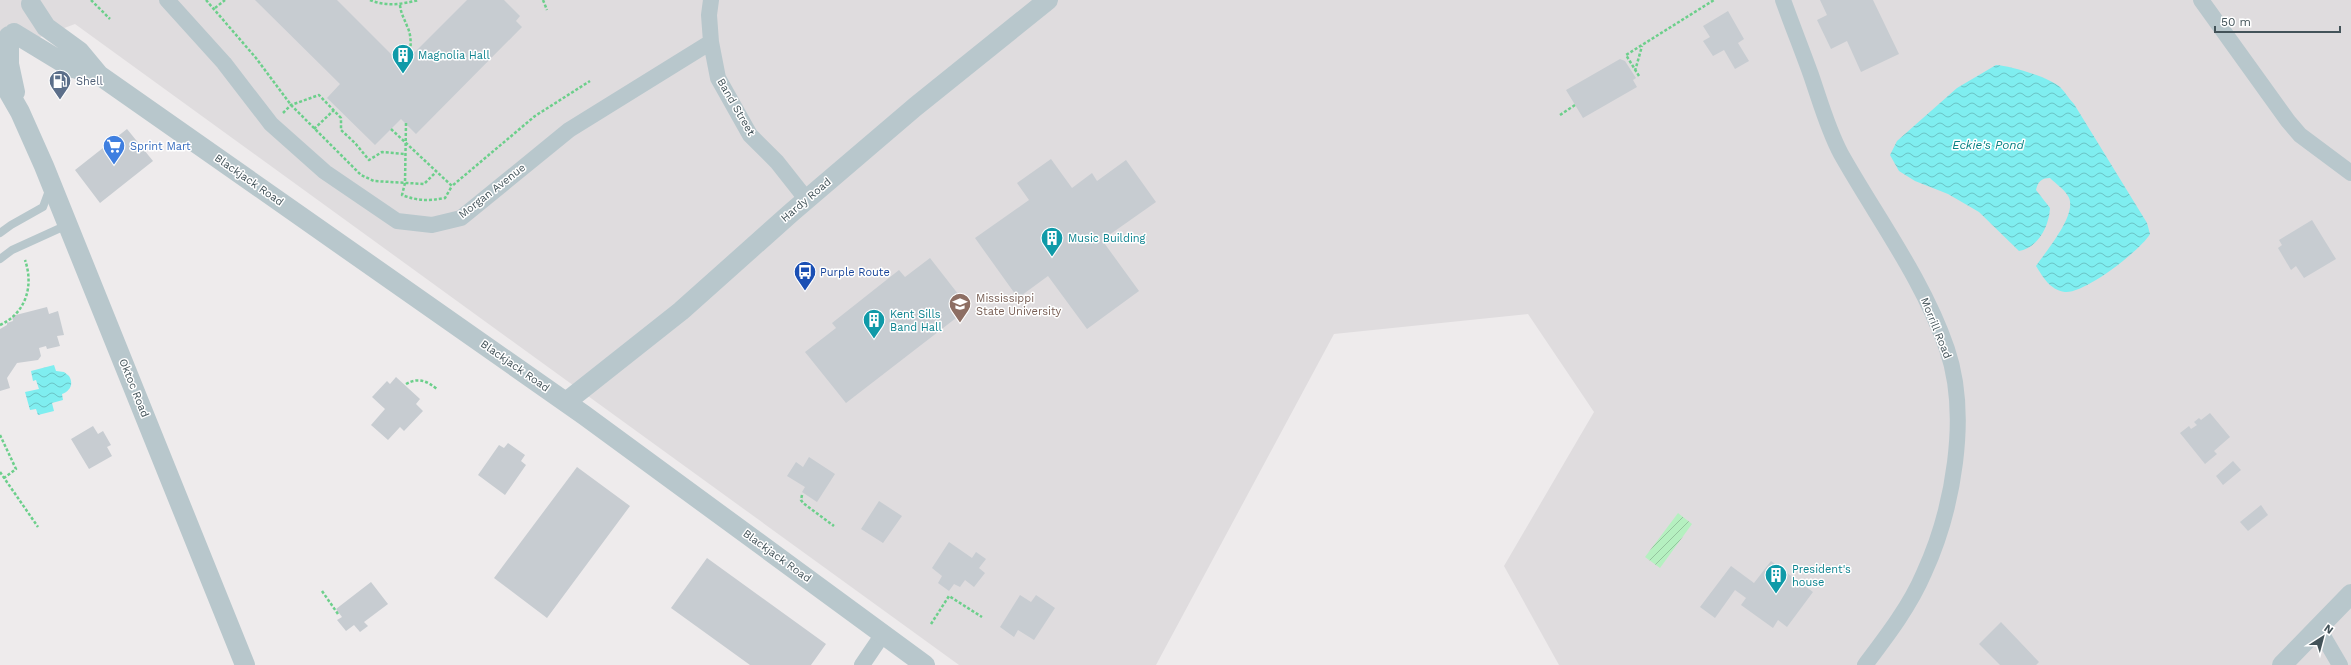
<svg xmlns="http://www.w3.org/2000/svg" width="2351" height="665" viewBox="0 0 2351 665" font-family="'Work Sans',sans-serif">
<defs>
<pattern id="garden-furrows" width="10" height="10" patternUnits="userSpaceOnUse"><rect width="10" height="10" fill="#b5f0c0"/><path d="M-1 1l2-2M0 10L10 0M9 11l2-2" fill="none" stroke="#95c59f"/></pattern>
<pattern id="water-waves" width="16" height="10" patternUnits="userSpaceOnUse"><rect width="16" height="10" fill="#7feef0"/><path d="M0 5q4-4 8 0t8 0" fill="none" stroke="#6ac3c5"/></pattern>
</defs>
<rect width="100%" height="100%" fill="#eeebec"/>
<path fill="#dfdcde" d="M0,0H2351V665H1559L1504,566L1594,412L1528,314L1334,334L1156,665H959L75,24L0,52Z"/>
<path fill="url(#garden-furrows)" d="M1678,513L1692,524L1660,568L1645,557Z"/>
<path fill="url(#water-waves)" d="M1996,65C2011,66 2048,77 2060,87C2065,92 2069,99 2074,104L2147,223L2150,234C2140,251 2084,294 2065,292C2050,290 2043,277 2036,266C2046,251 2079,213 2068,196C2064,189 2056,184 2050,178C2042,178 2038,181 2036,190L2050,208C2049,226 2039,247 2019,251L1979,212L1948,194L1915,181L1899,171L1890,155L1897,141L1957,88Z
M54,365L56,371L64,372L69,376C74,384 70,391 62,394L63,400L52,403L54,411L38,415L36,409L30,410L25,392L39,389L36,380L33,381L31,371Z"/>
<path fill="#c7ccd1" d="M255,0H337L402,65L467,0H504L520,16L516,21L522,27L416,134L401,119L375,145L327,98L340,84Z
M1820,0H1873L1899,54L1861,72L1847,41L1831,49L1817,20L1827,15Z
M1728,11L1744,39L1738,43L1749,61L1735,69L1724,50L1713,56L1703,41L1710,37L1703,26Z
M1620,59L1625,61L1636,78L1633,80L1637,87L1583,118L1566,90Z
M127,129L153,161L100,203L75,170Z
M1051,159L1072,188L1092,173L1097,181L1126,160L1156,202L1102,240L1139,291L1087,329L1048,276L1018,298L975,238L1029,200L1017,183Z
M2312,220L2336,259L2304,278L2296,266L2291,270L2278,248L2282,245L2279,240Z
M930,258L969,308L846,403L805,352L836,328L832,323L899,270L905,277Z
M47,307L49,314L58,311L64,335L57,336L60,346L47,349L46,346L39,348L41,356L38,360L17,363L7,378L10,388L0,391V329L7,325V323L13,321L12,316Z
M396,377L420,399L416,404L423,411L404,431L400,427L388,440L371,425L385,409L372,397L387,381L390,384Z
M2210,413L2230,437L2214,451L2217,454L2205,464L2180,433L2189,426L2191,429L2197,425L2194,422L2199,418L2201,420Z
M93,426L98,434L103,431L111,445L107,447L112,456L89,469L71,439Z
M508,443L525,455L521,461L526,465L505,495L478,475L499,445L504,448Z
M809,457L835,474L817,502L802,492L805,487L787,476L796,462L803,467Z
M2233,461L2241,470L2223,485L2216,476Z
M577,467L630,506L547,618L494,578Z
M879,501L902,516L883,543L861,529Z
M2261,505L2268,515L2248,531L2240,522Z
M949,542L972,558L976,552L986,559L979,568L985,573L974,587L965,580L960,587L954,584L949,591L938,583L942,576L932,568Z
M707,558L826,644L811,665H750L671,608Z
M1771,561L1813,592L1787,627L1778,620L1773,628L1741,605L1746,598L1735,590L1715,618L1700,607L1731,566L1754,583Z
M371,582L388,604L364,622L368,626L360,632L354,625L346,631L337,620L342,617L336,609Z
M1020,595L1031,602L1036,595L1055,608L1034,640L1018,630L1014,637L1000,627Z
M2001,622L2039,662L2036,665H2000L1979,644Z"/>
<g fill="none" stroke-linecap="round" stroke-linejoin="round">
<path stroke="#6ccf8b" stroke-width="2.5" stroke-dasharray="3 2" stroke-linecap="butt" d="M91,0L110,19
M206,0L256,58L291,105L361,175L374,181L424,184L436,172
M370,0C386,7 403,4 419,0
M543,0L547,10
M400,5C401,14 404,18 407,26C412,36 411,47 409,58
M215,8L225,0
M1635,71L1642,46
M1639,76L1626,55L1714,0
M283,113L291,105L319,95L341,118V130L355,143L369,160L382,152L405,154
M1560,115L1575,105
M406,123L405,183L402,195C418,201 429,201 445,198L452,186
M314,129L334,110
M391,129L452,186L535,116L590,81
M0,325C26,313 34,286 25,260
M406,384C418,377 427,381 437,389
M0,435L16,469L4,478
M0,472L38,527
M802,495L801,500L803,503L834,526
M322,591L338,614
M931,624L949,596L982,617"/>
<path stroke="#b8c7cc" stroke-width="8" d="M0,233L11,225L43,207L50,188
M0,259L12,250L67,225"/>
<path stroke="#b8c7cc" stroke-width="16" d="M167,0L224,63L271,124L325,172L397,221L432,225L461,218L569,130L711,42L709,15L711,0
M1783,0C1792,25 1802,50 1811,75C1820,101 1828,130 1841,154C1877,218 1923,279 1947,349C1970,416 1953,510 1924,573C1910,606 1887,636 1865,665
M2201,0L2288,121L2300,135L2351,173
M711,42L718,78L750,135L777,162L807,200
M2319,629L2340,665
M862,665L883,634"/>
<path stroke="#b8c7cc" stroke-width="20" d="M31,4L46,27L79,51L99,75L584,415L925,665
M14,33L70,67L99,75
M9,36V64L15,92
M0,77L20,112L44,166L245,665
M566,402L681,311L792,212L915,107L1048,0
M2282,665L2351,594"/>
</g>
<defs>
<g id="building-pin" transform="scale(1.15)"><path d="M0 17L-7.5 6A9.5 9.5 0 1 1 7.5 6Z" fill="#0f9aa8" stroke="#fff"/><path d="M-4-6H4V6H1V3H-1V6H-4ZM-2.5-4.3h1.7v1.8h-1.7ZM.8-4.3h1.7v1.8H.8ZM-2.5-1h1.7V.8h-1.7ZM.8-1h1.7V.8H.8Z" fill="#fff"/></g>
<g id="fuel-pin" transform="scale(1.15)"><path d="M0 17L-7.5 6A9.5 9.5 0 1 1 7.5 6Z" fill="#5c6f8a" stroke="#fff"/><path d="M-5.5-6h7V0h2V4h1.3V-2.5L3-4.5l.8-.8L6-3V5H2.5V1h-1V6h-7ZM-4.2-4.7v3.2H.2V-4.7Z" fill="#fff"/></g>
<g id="supermarket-pin" transform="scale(1.15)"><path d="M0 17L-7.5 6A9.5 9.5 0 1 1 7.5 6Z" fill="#3f7fe0" stroke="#fff"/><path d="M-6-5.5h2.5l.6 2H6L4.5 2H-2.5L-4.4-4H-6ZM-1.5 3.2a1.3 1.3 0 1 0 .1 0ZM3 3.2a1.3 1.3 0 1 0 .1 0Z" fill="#fff"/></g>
<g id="bus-pin" transform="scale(1.15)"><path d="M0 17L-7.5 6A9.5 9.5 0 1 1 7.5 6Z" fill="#1a4fb4" stroke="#fff"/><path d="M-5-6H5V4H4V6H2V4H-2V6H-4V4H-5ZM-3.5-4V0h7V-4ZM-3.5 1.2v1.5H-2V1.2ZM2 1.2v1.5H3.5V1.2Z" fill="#fff"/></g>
<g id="university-pin" transform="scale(1.15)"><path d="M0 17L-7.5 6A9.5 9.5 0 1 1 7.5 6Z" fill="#8d6e63" stroke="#fff"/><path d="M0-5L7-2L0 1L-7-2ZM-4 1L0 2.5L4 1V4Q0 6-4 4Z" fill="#fff"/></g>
</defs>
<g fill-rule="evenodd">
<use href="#building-pin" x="403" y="55"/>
<use href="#fuel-pin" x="60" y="81"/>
<use href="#supermarket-pin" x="114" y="146"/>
<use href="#building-pin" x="1052" y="238"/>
<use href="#bus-pin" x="805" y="272"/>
<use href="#university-pin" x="960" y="304"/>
<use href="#building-pin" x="874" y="320"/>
<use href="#building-pin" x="1776" y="575"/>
</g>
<g text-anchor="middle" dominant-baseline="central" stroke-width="3" stroke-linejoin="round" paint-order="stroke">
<g font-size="11" fill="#0d838f" stroke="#fff" text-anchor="start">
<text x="418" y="55">Magnolia Hall</text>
<text x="1068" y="238">Music Building</text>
<text x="890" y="314">Kent Sills<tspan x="890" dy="13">Band Hall</tspan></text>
<text x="1792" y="569">President's<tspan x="1792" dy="13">house</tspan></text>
</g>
<g font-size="11" fill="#4e5e75" stroke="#fff" text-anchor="start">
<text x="76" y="81">Shell</text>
</g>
<g font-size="11" fill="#435359" stroke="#fff">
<text transform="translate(736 107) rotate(60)">Band Street</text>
<text transform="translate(249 180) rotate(35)">Blackjack Road</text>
<text transform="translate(492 191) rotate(-38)">Morgan Avenue</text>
<text transform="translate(806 200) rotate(-40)">Hardy Road</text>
<text transform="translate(1936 328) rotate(68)">Morrill Road</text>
<text transform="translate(515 366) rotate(35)">Blackjack Road</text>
<text transform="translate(134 388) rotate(68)">Oktoc Road</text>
<text transform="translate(777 556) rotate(36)">Blackjack Road</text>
</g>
<g font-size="11" fill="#366cbe" stroke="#fff" text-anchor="start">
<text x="130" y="146">Sprint Mart</text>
</g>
<g font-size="11" fill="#164399" stroke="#fff" text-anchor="start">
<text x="820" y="272">Purple Route</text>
</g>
<g font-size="11" fill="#785e54" stroke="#fff" text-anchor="start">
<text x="976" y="298">Mississippi<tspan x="976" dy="13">State University</tspan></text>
</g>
<g font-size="12" font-style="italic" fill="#088284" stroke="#fff">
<text x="1988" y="145">Eckie's Pond</text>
</g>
</g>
<g transform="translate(2323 637) rotate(36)" stroke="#ffffff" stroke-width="3" paint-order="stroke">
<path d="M0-3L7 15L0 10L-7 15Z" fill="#435359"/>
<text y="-6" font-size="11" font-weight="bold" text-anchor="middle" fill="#435359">N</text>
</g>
<path d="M2215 26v6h125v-6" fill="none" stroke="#435359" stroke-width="2"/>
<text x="2221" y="26" font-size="12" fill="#435359" stroke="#ffffff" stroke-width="3" paint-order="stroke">50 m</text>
</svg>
